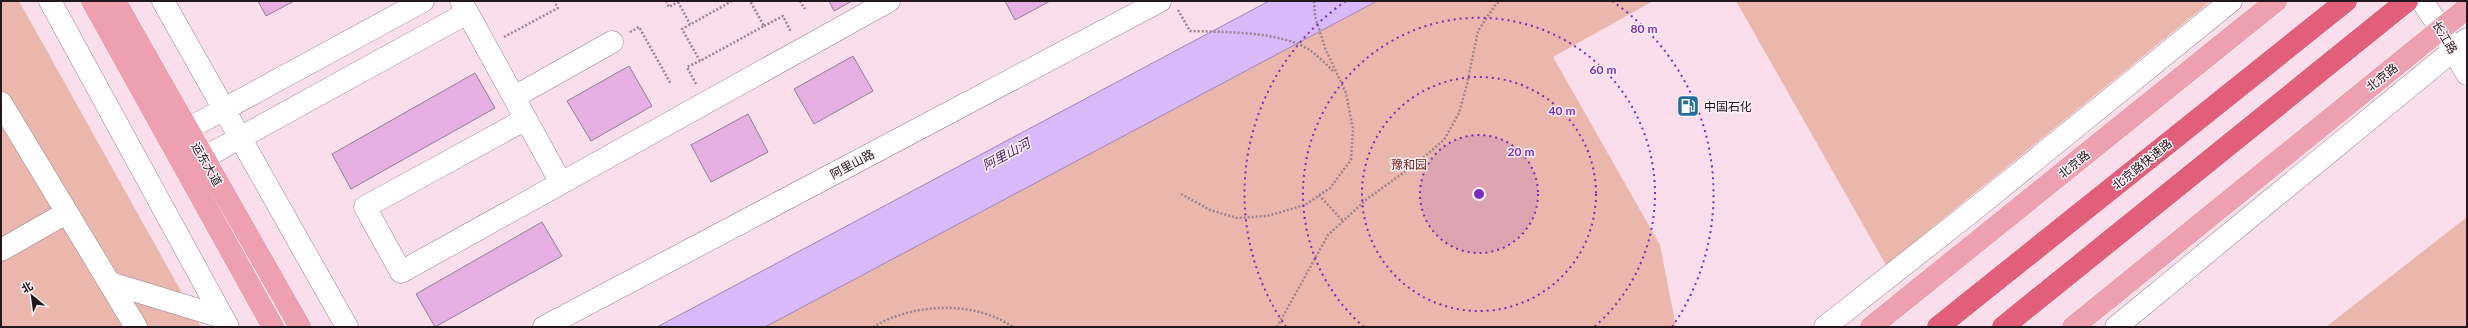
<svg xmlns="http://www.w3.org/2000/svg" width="2468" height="328" viewBox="0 0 2468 328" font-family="Lato,'Noto Sans SC',sans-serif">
<rect width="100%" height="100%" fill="#fbdeeb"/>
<path fill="#ebb7ad" d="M1,1H19L201,327H1Z
M1368,1H1653L1553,57L1660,245L1676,327H753Z
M1736,1H2211L1886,265Z
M2467,217V327H2326Z"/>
<path fill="#d8b9fa" stroke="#a188b7" d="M1269,1H1377L765,327H657Z"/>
<path fill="#e5afe4" stroke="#948093" d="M258,1H294L266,16Z
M829,1H852L834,11Z
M1005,1H1050L1015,20Z
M853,56L873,91L814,124L794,89Z
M629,66L652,106L591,141L567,101Z
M475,73L495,108L351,189L332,154Z
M748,114L768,152L711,182L691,145Z
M542,222L562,256L435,327L416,294Z"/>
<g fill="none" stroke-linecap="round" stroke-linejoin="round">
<g stroke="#9b818d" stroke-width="23">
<path id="minor" d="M50,1L228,327
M163,1L347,327
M461,1L561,183
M2422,1L2441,29L2467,74
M514,97L612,42
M1,103L136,327
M526,119L365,207L401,272L889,1
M171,138L423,1
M187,167L467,13
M1,250L66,213
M110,283L222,317
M544,327L1160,1
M1825,327L1976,208L2231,1
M2116,327L2467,39"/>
</g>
<g stroke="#fff" stroke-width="23">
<path id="major" d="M92,1L273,327
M115,1L300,327
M1871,327L2276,1
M2073,327L2467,8"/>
</g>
<g stroke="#fff" stroke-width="23">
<path id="highway" d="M1938,327L2346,1
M2003,327L2407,1"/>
</g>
<path stroke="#9b868f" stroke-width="2.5" stroke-dasharray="2 2" stroke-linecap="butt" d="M666,1L669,7L680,1
M732,1L682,29L700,61L764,26L750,1
M800,1L805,9
M678,2L690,24
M1178,10L1190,31C1223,32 1283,31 1311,51C1319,57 1327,65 1334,72
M764,26L783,16L791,32
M630,32L639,27L671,84
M504,37L558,8L554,1
M696,84L687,67L700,61
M1181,194L1210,210L1237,218L1267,216L1305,205L1330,188L1351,160L1353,129L1346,93L1325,48L1315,16L1314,1
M1319,195L1343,221
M873,327C913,303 974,300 1013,327
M1277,327L1328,235L1367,199L1417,163L1444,140L1459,113L1467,84L1478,31L1496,4L1501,1"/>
<use href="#minor" stroke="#fff" stroke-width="22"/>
<use href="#major" stroke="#ee9fb0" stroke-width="22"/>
<use href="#highway" stroke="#e25f7c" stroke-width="22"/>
</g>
<circle cx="1479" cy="194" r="59" fill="#7b2cbf" fill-opacity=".12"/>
<g fill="none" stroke="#7b2cbf" stroke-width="2" stroke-dasharray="2 4">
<circle cx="1479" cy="194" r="59"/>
<circle cx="1479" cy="194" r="117"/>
<path d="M1364 327A176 176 0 1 1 1594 327"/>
<path d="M1286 327A234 234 0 0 1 1346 1M1612 1A234 234 0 0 1 1672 327"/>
</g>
<defs>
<g id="fuel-square" transform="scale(1.15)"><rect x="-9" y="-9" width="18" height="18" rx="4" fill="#216da0" stroke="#fcf1f6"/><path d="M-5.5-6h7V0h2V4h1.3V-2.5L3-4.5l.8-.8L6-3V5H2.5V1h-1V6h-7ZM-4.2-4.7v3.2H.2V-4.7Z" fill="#fff"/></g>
</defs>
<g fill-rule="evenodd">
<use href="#fuel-square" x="1688" y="106"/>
</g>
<g text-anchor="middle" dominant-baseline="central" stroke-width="3" stroke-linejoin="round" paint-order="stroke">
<g font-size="12" fill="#21171c" stroke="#fcf1f6">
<text transform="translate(2445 37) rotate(59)">长江路</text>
<text transform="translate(2382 77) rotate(-39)">北京路</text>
<text transform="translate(207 164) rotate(60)">运东大道</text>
<text transform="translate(852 164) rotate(-28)">阿里山路</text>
<text transform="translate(2074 164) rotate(-39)">北京路</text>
<text transform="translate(2142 164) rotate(-39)">北京路快速路</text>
</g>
<g font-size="12" fill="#21171c" stroke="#fcf1f6" text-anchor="start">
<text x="1704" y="106">中国石化</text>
</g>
<g font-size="12" fill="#7b2318" stroke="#fcf1f6">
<text x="1409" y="164">豫和园</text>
</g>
<g font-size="13" font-style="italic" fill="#471e67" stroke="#fcf1f6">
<text transform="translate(1006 154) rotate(-28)">阿里山河</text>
</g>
</g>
<circle cx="1479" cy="194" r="6" fill="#7b2cbf" stroke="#fcf1f6" stroke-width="2"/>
<g font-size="12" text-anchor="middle" font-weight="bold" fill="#7b2cbf" stroke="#fcf1f6" stroke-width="3" stroke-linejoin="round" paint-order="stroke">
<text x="1644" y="33">80 m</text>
<text x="1603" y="74">60 m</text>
<text x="1562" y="115">40 m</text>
<text x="1521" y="156">20 m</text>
</g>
<rect width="2468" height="328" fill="none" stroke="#21171c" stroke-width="4"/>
<g transform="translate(32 296) rotate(331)" stroke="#fcf1f6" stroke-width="3" paint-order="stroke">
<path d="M0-3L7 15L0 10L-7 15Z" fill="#21171c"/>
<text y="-6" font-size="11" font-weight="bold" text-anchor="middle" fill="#21171c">北</text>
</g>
</svg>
